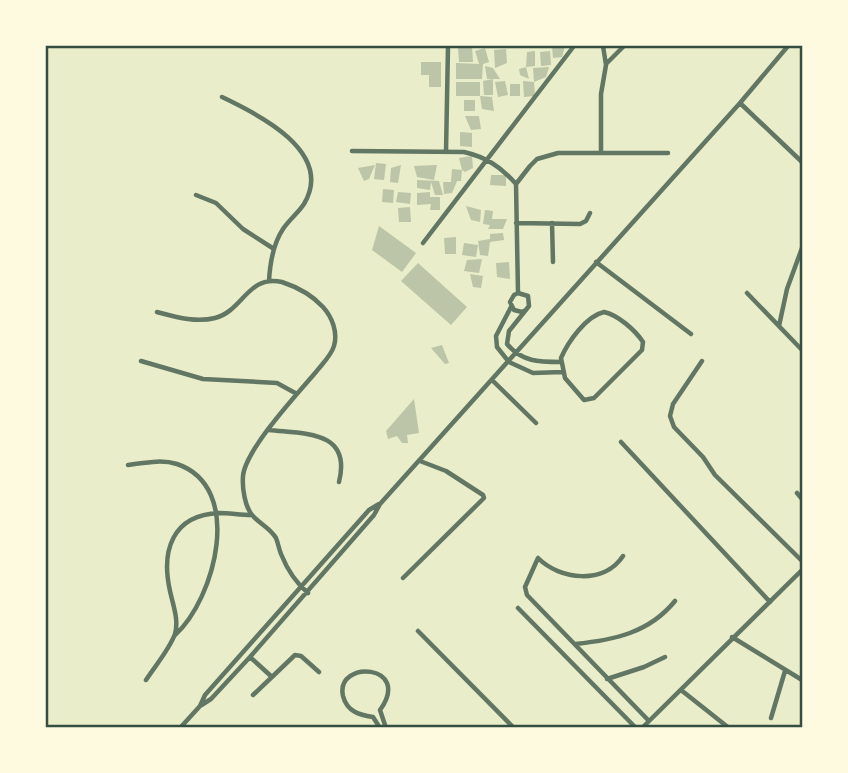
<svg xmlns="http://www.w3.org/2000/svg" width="848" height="773" viewBox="0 0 848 773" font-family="Raleway,sans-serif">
<rect width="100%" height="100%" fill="#e9edc9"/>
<path fill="#bcc5a7" d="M472,46L473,62H459L458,48Z
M552,46H565L562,57L553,58Z
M485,48L489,62L483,64L482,79H456V63L479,64L475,51Z
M506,49L507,63L495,68L494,50Z
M535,51V66L526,67L529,79L520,75L519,69L526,67L527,52Z
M550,51L551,65L541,66L540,52Z
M421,62H441V87H429V75H421Z
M485,66L493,68L500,79H493V95H484L483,81L493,79H487Z
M549,67L546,77L534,82L533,68Z
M505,81L508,95L498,97L495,82Z
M523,81L534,82L535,96L524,97Z
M456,82H480V96H456Z
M510,84H520V96H510Z
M480,96L492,97L494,111L482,109Z
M464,100H475V111H464Z
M465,116H479L481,129L471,130Z
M460,132L472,133V147L460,146Z
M472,156L473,168L465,172L462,170L461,181H457L452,193L444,194L443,182H451L452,169L462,170L459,158Z
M376,163L386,164L384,180L374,179Z
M375,165L369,179L364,181L358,168Z
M401,165L398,183L390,182L391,168Z
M437,165L434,180L417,177L414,166Z
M491,175H506V186L490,185Z
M417,180L439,181L443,195H435L431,182L430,190L417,188Z
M383,189L394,190L393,203L382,202Z
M398,192L411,193L410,204L396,202Z
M430,192V197H440V210H430L431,204L417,205V193Z
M466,206L481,210L480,222L471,220Z
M410,207L411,222H399L398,208Z
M485,210L493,211L492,219H507L503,229H488L490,225L483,224Z
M379,226L416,253L402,272L372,250Z
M503,233L504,240L490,242L488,256L480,255L478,241L490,239V234Z
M456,237V254H445L444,238Z
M464,243L478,245L476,257L462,255Z
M482,259L479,273L464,271L467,260Z
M509,262L510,279L497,277L496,263Z
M418,263L467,307L451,325L401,281Z
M470,274L483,276L481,288L473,287Z
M442,345L449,363L445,364L431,348Z
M414,399L419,433L407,435L408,443H402L397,436L388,439L386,431Z"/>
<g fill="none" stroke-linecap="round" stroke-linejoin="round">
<path stroke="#617663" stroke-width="4.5" d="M606,64L624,46
M222,97C258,114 335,152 304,204C298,213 289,220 283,229C273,244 270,263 269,281
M740,103L802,162
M352,151L464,152C486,157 501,167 516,184
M446,152L448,46
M601,152V94L606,65L603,46
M196,195L216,203L243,229L274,249
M516,223L580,224L586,221L590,213
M552,223L553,262
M423,243L574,46
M596,262L691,334
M518,293L528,296L529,306L509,331L507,344C522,362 539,362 561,362
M747,293L802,350
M511,307L496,336L497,347L509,362L533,373L562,372
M526,310L522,312L514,310L510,302L514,295L518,293L516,184L530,166L537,159L558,153H668
M157,312C176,317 196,323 215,318C243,311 248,274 282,282C297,287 312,295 323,307C332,317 338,332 334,346C331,356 322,364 316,372C298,393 245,450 243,476C242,488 245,508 253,516C260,524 270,528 276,538C278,543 279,549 281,554C287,569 295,582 308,593
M604,312C618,315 635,330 643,342L642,350L594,398L584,400L565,378L561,358C568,342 586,316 604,312Z
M779,326L787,289L802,248
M141,361L203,379L277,383L297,394
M702,361L673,404L670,416L674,427L703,457L715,475L802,561
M492,380L536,423
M269,430C304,434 352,430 339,482
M621,442L770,602
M128,465C144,463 161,459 177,464C245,487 215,599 175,635
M797,493L802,499
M623,556C604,585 560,580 538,558L525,587L527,595L649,721
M403,578L484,498L483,495L446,471L420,461
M518,608L636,728
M418,631L514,728
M732,637L802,680
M575,644C614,640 649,633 675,601
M250,657L272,677
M607,679L644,667L665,657
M146,680C155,666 169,650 175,634C179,620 173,605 170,591C161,551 172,515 219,513C229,513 241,515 251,515
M681,690L729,728
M253,695L295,655L301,656L319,672
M200,706L205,695L369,510L379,504
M771,718L785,671
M180,728L200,706L211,699L250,657L374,515L380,504L740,103L788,46
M380,728L373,717C360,715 347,712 343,696C335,659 413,664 380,710L386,728
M642,728L802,570"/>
</g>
<rect width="848" height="773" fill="none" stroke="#fefae0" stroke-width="94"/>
<rect x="47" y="47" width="754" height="679" fill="none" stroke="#344e41" stroke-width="2.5"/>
</svg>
